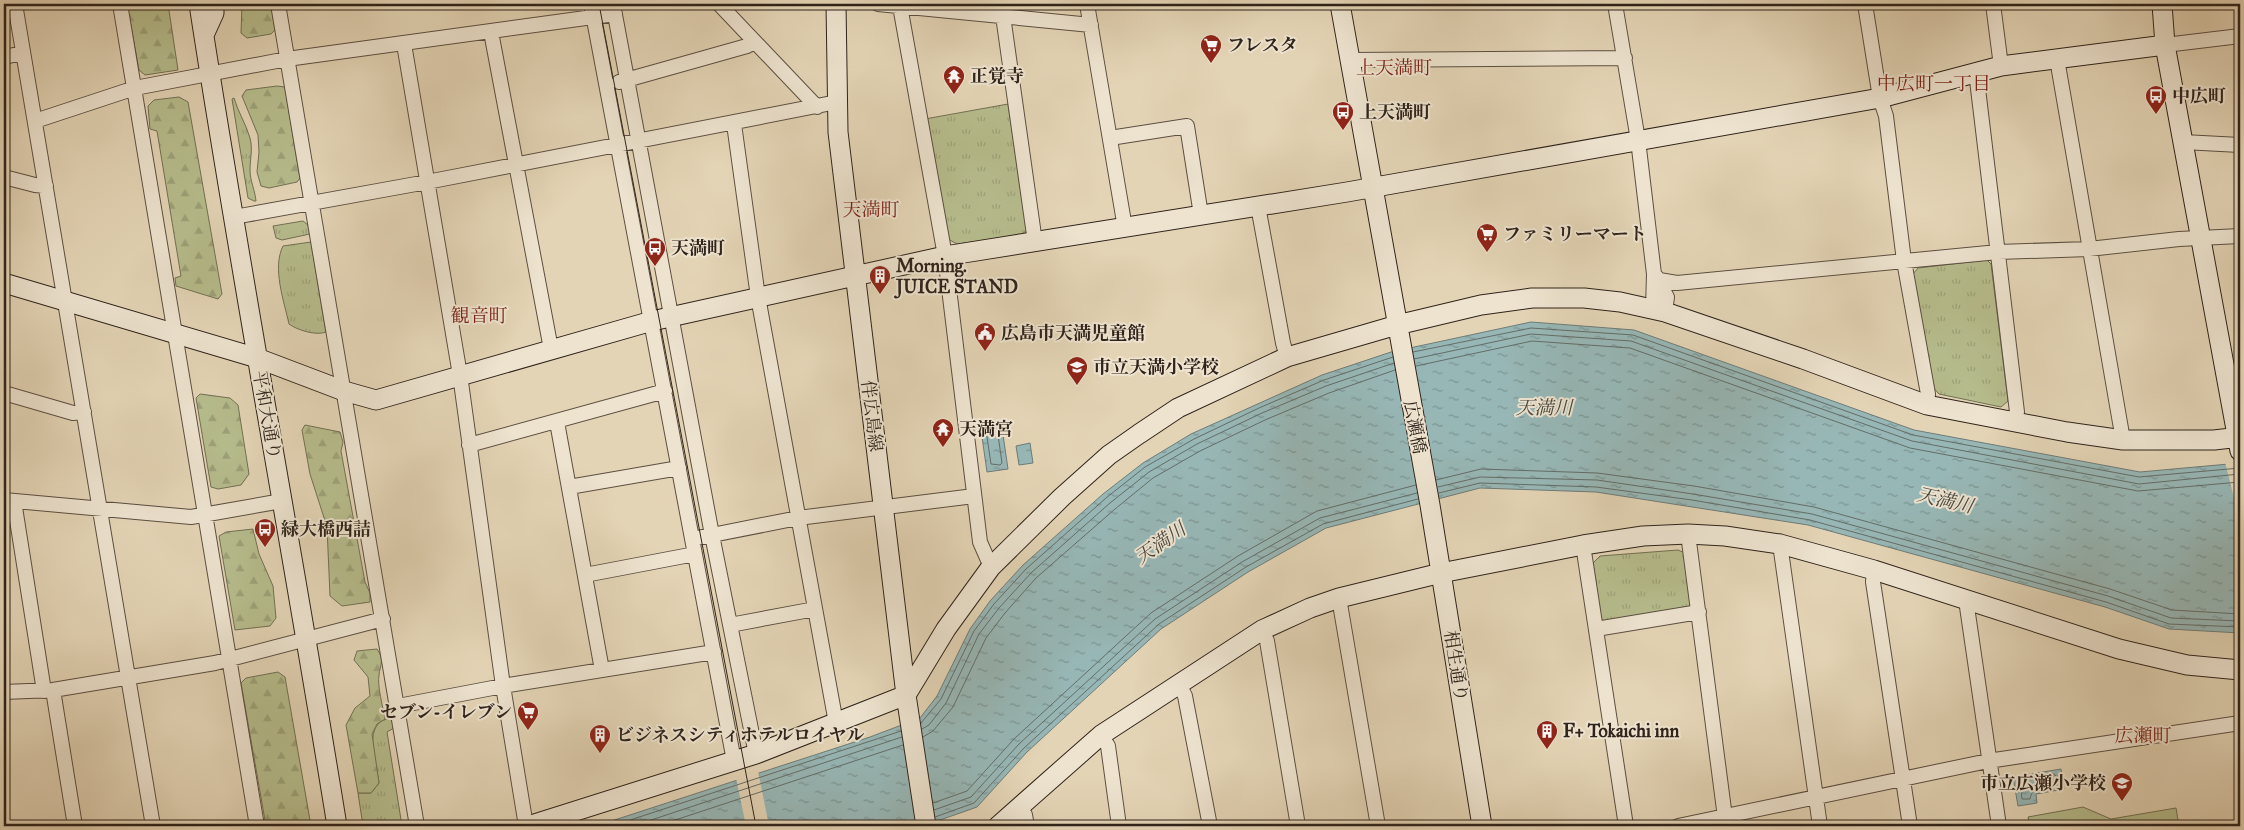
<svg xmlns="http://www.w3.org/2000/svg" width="2244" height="830" viewBox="0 0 2244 830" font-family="'IM FELL Great Primer','Noto Serif JP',serif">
<defs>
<pattern id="grass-tufts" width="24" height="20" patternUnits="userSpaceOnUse" patternTransform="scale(1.25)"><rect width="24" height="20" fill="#b6bc8c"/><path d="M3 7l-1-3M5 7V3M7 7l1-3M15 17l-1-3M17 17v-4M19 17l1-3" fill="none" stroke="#9da178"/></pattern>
<pattern id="forest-firs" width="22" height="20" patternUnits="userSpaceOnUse" patternTransform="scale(1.25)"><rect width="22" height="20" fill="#b6bc8c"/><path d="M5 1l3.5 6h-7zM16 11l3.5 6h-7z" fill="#9da178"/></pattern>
<pattern id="water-ripples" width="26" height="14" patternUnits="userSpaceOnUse" patternTransform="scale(1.25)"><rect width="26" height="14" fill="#97b7b6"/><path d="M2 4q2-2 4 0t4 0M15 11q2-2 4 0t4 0" fill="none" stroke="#7c9493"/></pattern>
</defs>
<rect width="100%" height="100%" fill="#e3d4b5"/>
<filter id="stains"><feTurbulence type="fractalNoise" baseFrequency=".004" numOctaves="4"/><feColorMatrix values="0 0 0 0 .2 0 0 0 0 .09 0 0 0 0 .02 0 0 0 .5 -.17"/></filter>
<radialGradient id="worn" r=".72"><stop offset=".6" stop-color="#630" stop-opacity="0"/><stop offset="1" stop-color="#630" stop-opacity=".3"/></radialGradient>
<path fill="url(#grass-tufts)" stroke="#727054" d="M234,98C238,112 246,124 250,138C253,149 250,159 250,170C250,181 255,190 256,201H254L248,198L232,99Z
M1008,104L1027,229L1022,235L957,244L948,239L925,119Z
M303,221L308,225L310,234L282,240L276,238L273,226Z
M311,242L326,332C316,336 297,330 289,324C284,301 272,268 283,246Z
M1987,260L1991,264L2008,401L2001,407L1939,394L1931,385L1913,274L1918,268Z
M1678,550L1685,553L1693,606L1607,623L1601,619L1593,563L1600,556Z
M392,718L394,728L387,732L402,826H363L358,793H371L379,783C376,762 361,720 392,718Z"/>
<path fill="url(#forest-firs)" stroke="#727054" d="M127,4H168L178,70L145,75L139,70Z
M242,4H271L275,30L271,34L247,38L241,33Z
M277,86L285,87L300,178L297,182L269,188L261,186L257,172L259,152L258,135L242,96L246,90Z
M179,97L188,102L222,294L218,299L176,286L175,278L181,276L157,131L150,129L148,106L154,100Z
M200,394L230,398L238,405L249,474L241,485L218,489L211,487L196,398Z
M305,425L340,432L343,442L341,451L365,582L370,593V602L342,606L330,596L327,527L310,474L302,430Z
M253,529L259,554L273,586L276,618L270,626L235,630L219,536L226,532Z
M377,649C385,660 380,665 379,675C377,686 383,707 385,719L377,724L372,734L379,783L371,793H358L346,725L355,708L370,696L368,677L354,660L357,651Z
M278,672L285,677L311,826H266L241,683L246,678Z"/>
<path fill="#b6bc8c" stroke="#727054" d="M2083,807L2111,819L2176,808L2179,826H2030L2028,817Z"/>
<path fill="url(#water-ripples)" stroke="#6d7c78" d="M1531,322L1634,330L1914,430L2140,472L2240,463V633L2169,629L2105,607L1808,525L1596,492L1480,488L1326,528L1248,572L1161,629L1027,752L977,807L923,826H596L870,737L920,718L937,696L970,629L990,601L1023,565L1103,494L1143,463L1191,434L1322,375L1391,352Z
M1001,421L1008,469L987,472L980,423Z
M1030,443L1033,463L1019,465L1016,446Z
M2061,769L2064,789L2036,794L2037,803L2018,806L2013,777Z"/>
<path fill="#e3d4b5" d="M2240,461V522L2225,462Z
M758,771L769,826H746L736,778Z"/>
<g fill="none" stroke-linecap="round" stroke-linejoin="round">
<path stroke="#636d68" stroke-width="1" d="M1413,352L1531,328L1633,335L1913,435L2139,477L2240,468
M1414,359L1531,334L1631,341L1912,441L2139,484L2240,474
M1416,366L1532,341L1630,348L1910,448L2138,491L2240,482
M989,427L997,428L1002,463L1000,465L991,464L986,430Z
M1436,480L1481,469L1597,473L1694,486L1814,507L2110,589L2172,610L2240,614
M1438,487L1480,477L1597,480L1693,494L1812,514L2108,596L2171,618L2240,621
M1439,493L1480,483L1596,487L1692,500L1810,520L2106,602L2169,624L2240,627
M921,723L941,699L974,631L994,604L1026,569L1106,498L1145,467L1194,439L1259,408L1324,380L1393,357
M922,729L929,725L946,703L979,634L999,608L1031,573L1110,503L1149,472L1197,444L1262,413L1326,386L1394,363
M923,737L933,731L953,707L986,638L1005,613L1036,578L1115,509L1153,478L1200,451L1265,420L1329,393L1395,370
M2055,775L2057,778V785C2044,788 2033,784 2030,799H2022L2020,781Z
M933,803L967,791L1014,739L1151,613L1238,556L1317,511L1416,485
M934,810L971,797L1019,744L1155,619L1242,562L1320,518L1417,493
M935,817L974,803L1024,748L1159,624L1246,567L1323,524L1418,499
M612,826L901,731
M633,826L902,737
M657,826L903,745"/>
<g stroke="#5c4f42" stroke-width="16">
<path id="street" d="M15,4L153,826
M120,4L257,826
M278,4L417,826
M591,4L734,761
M613,4L712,535L756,754
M719,4L817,107
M878,4L1091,25
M1087,4L1125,228
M1615,4L1638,140L1654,274L1653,309
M1865,4L1880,98L1886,116L1904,261L1928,394L1927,405
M1993,4L2001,66
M900,6L945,256L980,542L991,567
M1003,16L1035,242
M491,32L551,349
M404,44L460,375L503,686L526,826
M2165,45L2240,36
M4,57L23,53
M2057,59L2123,440
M1349,60L1625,58
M1976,72L2017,412L2012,421
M619,82L747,46L754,42
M35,121L135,88L287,59L615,14
M734,124L758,297L836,723
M1110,138L1187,126L1201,215
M2183,142L2240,145
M4,177L35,185L46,186
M1258,206L1283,343L1287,357
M234,217L427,182L837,102
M1654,274L1659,280L1677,283L1998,252L2089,249L2179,239L2240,236
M1656,277L1667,297L1665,312
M4,393L73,413L84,412
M557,422L602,670
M469,445L665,391
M569,487L679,468
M4,500L191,517L282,501
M14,501L44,691
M1688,534L1726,825
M692,539L798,518L974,496
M1780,544L1820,826
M1583,545L1626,826
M1874,570L1873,582L1910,826
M585,575L695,554
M1339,598L1378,826
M1966,600L1999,826
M730,625L815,609
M1596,629L1699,612
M1262,630L1267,641L1298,826
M1179,684L1185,696L1210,826
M53,690L75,826
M4,692L53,690L215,663L383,619
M398,706L503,686L714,652
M1101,735L1108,746L1119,826
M1019,806L1025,815L1027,826
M1678,826L1988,761L2240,723"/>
</g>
<g stroke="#2f231b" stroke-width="21">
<path id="secondary" d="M199,4C241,279 293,552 337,826
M836,4L838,132L906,695L926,826
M1340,4L1430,505L1482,826
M2162,4L2165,45L2240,451
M204,35L214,13V4
M4,283L257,358L344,391L376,400L652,321L945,256L1347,192L1880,98L2001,66L2165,45
M528,826L756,754L906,695L946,629L991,567L1062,497L1109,455L1139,434L1178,408L1287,357L1397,325L1481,305L1532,298H1584L1620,302L1665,312L1803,359L1927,405L2067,432L2123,440H2214L2240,437
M998,826L1101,735L1262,630L1310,608L1339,598L1441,573L1583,545L1643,536L1688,534L1725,536L1780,544L1874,570L2119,649L2187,665L2240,670"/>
</g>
<use href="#street" stroke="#ede3cf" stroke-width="14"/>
<use href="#secondary" stroke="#ede3cf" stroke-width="19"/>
<path stroke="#2f231b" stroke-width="1" d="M599,4L756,826"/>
</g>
<defs>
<g id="supermarket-pin" transform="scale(1.125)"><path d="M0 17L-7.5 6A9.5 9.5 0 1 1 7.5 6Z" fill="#8f2418" stroke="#ede3cf"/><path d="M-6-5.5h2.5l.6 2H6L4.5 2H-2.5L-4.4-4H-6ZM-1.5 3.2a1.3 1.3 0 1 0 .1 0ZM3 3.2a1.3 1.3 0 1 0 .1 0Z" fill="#fff"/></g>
<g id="temple-pin" transform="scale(1.125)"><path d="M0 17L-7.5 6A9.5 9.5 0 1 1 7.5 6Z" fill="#8f2418" stroke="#ede3cf"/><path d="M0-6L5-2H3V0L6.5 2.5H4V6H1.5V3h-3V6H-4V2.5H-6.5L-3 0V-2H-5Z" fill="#fff"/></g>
<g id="bus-pin" transform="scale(1.125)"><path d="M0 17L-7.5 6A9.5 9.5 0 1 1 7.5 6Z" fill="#8f2418" stroke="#ede3cf"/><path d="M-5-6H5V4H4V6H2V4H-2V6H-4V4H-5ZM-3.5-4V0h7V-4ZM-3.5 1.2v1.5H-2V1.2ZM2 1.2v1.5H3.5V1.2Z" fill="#fff"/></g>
<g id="building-pin" transform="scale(1.125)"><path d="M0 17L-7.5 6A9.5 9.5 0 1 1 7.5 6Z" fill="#8f2418" stroke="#ede3cf"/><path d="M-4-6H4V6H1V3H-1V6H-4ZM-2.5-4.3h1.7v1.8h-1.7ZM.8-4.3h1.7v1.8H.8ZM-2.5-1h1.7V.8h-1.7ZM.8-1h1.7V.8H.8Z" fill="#fff"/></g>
<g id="civic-pin" transform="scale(1.125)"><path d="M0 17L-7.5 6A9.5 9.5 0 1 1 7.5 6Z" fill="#8f2418" stroke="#ede3cf"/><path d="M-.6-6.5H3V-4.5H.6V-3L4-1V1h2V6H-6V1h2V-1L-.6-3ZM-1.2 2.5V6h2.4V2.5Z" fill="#fff"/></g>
<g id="school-pin" transform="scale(1.125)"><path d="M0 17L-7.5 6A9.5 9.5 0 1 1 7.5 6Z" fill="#8f2418" stroke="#ede3cf"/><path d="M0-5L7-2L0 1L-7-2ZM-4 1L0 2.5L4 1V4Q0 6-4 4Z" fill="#fff"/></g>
</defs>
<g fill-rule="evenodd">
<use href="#supermarket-pin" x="1211" y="45"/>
<use href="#temple-pin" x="954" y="76"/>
<use href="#bus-pin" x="2156" y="96"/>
<use href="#bus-pin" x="1343" y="112"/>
<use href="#supermarket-pin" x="1487" y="234"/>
<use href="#bus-pin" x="655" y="248"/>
<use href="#building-pin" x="880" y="276"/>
<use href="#civic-pin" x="985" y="333"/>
<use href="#school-pin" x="1077" y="367"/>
<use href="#temple-pin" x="943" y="429"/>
<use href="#bus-pin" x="265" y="529"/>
<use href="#supermarket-pin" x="528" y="712"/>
<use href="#building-pin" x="1547" y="731"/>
<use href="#building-pin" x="600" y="735"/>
<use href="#school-pin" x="2122" y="783"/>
</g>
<g text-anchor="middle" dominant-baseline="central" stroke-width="4" stroke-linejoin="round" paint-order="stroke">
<g font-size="18" font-weight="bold" fill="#2f231b" stroke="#ede3cf" text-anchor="start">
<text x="1227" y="45">フレスタ</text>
<text x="970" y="76">正覚寺</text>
<text x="2172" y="96">中広町</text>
<text x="1359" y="112">上天満町</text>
<text x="1503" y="234">ファミリーマート</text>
<text x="671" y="248">天満町</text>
<text x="896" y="266">Morning.<tspan x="896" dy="21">JUICE STAND</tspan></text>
<text x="1001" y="333">広島市天満児童館</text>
<text x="1093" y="367">市立天満小学校</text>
<text x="959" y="429">天満宮</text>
<text x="281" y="529">緑大橋西詰</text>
<text x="512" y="712" text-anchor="end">セブン-イレブン</text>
<text x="1563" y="731">F+ Tokaichi inn</text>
<text x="616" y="735">ビジネスシティホテルロイヤル</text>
<text x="2106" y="783" text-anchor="end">市立広瀬小学校</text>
</g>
<g font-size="18" fill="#2f231b" stroke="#ede3cf">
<text transform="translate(267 415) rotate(80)">平和大通り</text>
<text transform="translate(872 416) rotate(83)">伴広島線</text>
<text transform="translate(1415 427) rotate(79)">広瀬橋</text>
<text transform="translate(1456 666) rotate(81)">相生通り</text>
</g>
<g font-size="19" fill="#7a1f14" stroke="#ede3cf">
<text x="1394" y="67">上天満町</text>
<text x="1934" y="83">中広町一丁目</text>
<text x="871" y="209">天満町</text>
<text x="479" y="315">観音町</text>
<text x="2143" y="735">広瀬町</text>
</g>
<g font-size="19" font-style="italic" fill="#494842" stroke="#ede3cf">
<text x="1544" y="407">天満川</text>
<text transform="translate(1945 500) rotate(13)">天満川</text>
<text transform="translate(1160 543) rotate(-35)">天満川</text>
</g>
</g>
<rect width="2244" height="830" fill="none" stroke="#e3d4b5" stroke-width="20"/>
<rect x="5" y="5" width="2234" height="820" fill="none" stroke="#2f231b" stroke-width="2.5"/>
<rect x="10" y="10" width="2224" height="810" fill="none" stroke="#2f231b"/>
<rect width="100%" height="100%" filter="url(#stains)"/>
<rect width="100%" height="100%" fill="url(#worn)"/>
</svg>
